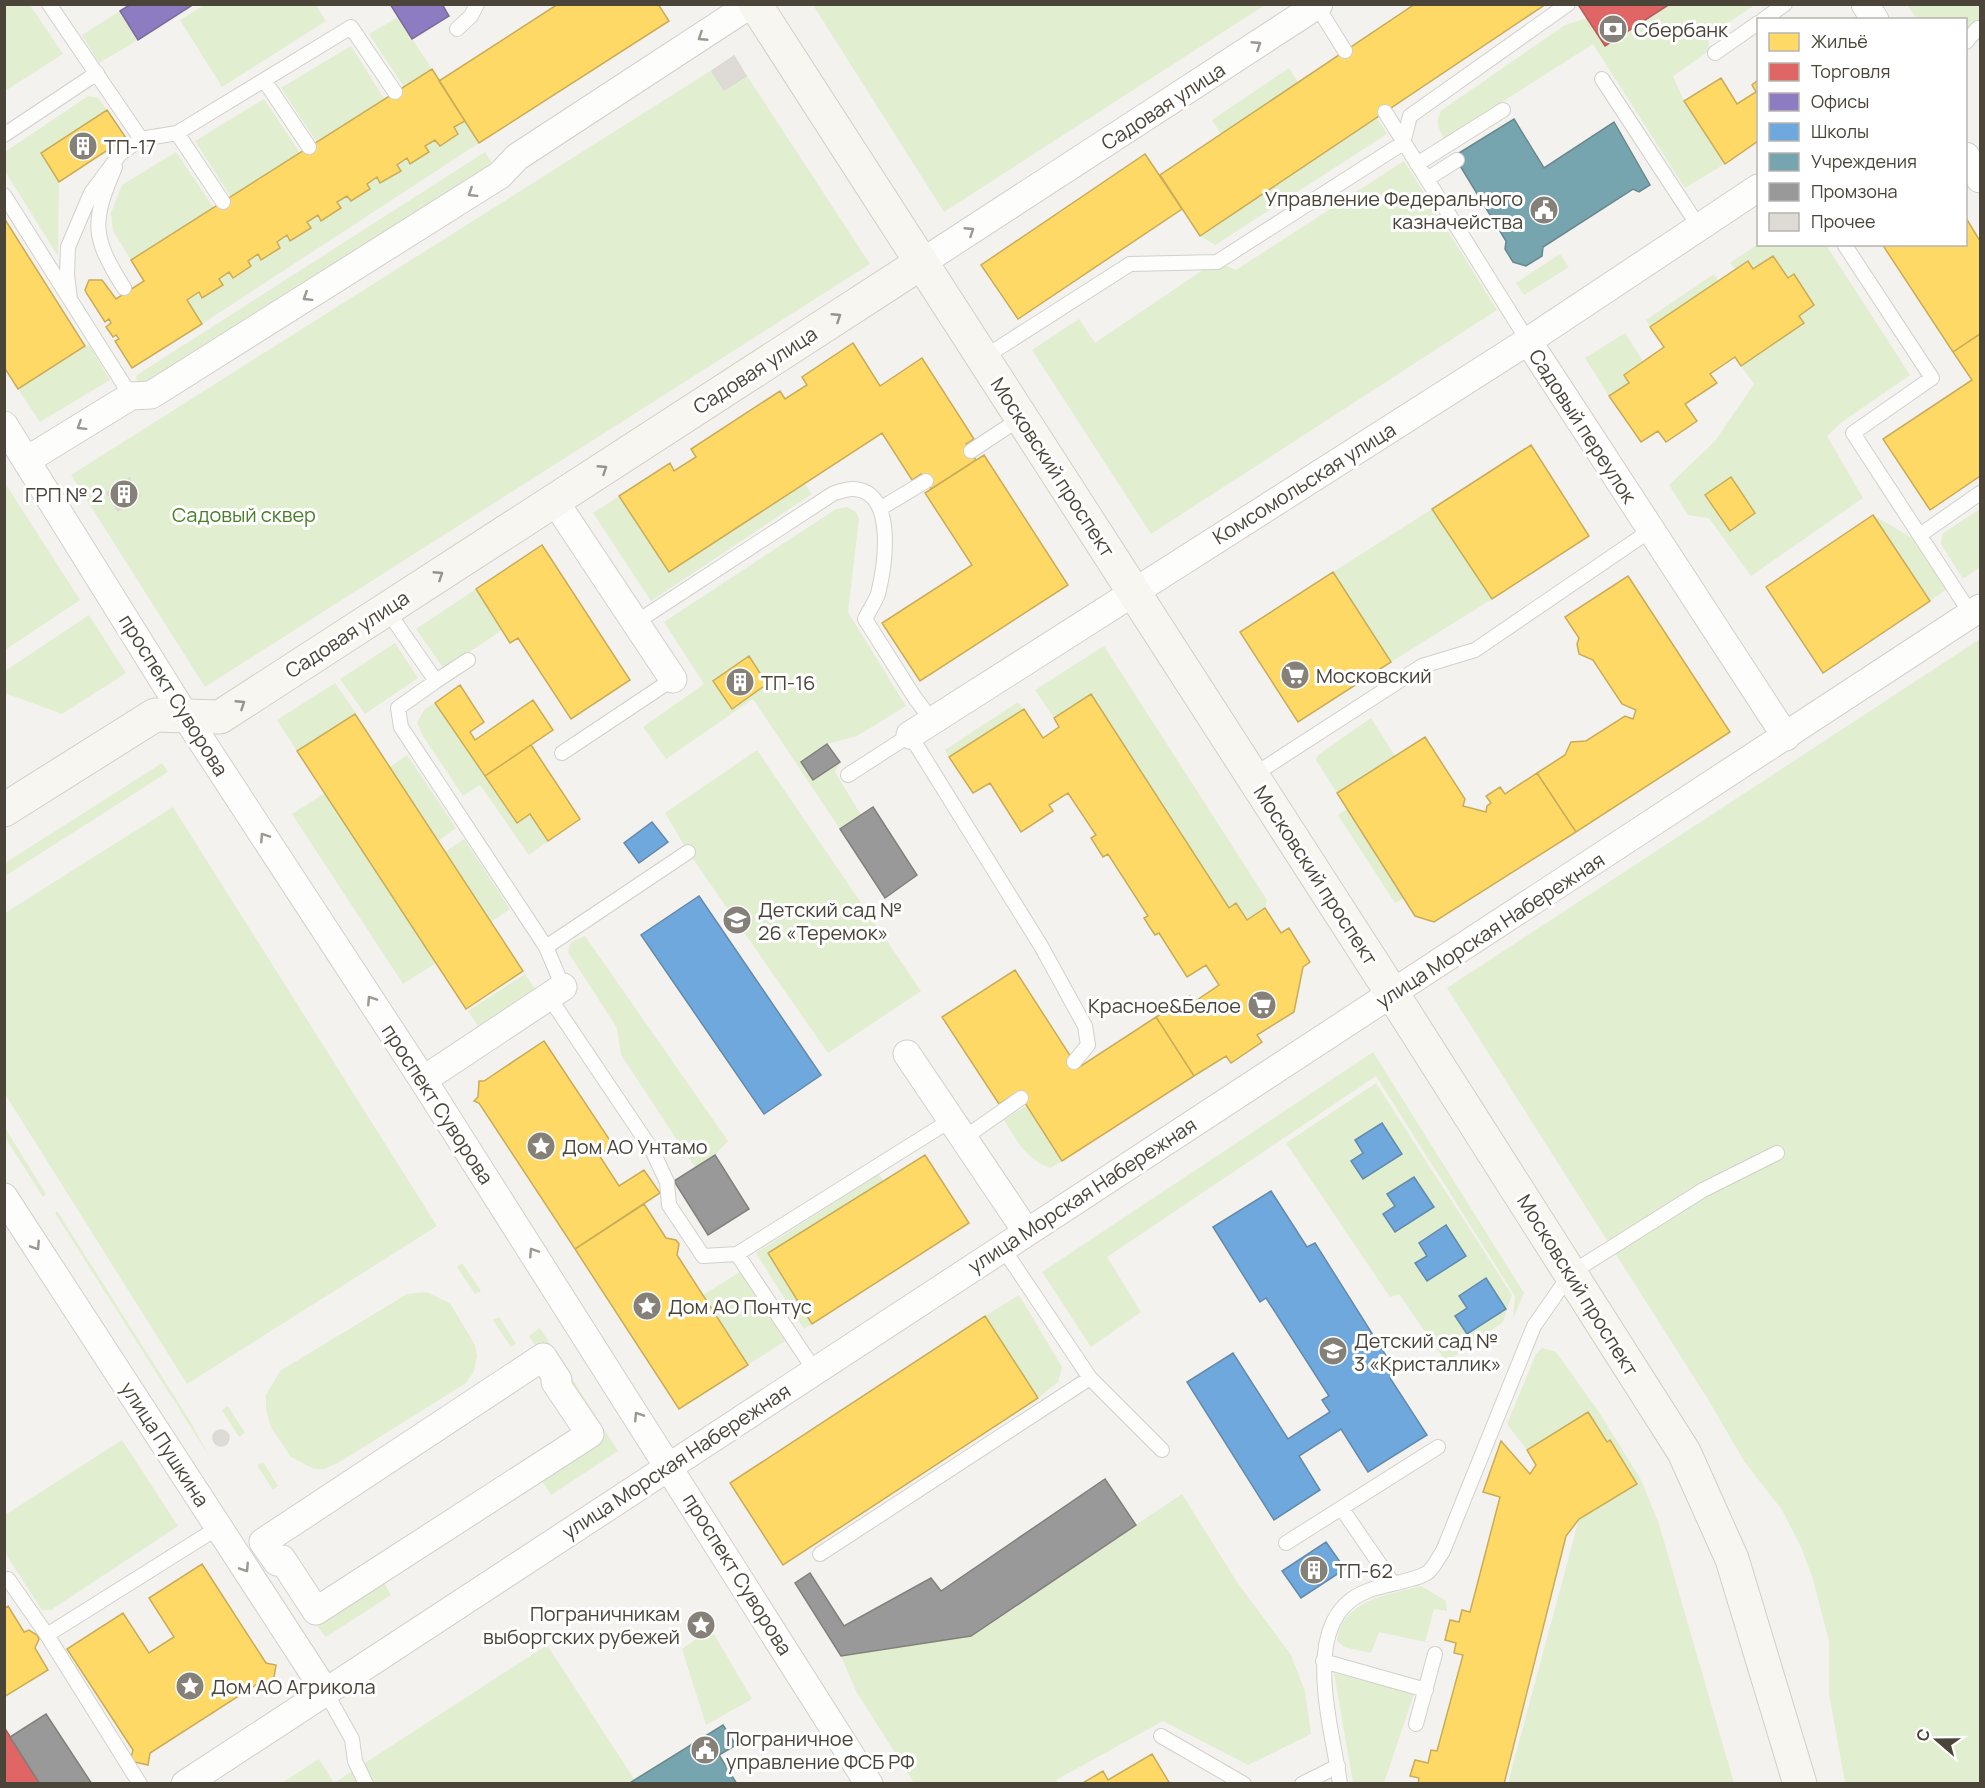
<svg xmlns="http://www.w3.org/2000/svg" width="1985" height="1788" viewBox="0 0 1985 1788" font-family="Manrope,sans-serif">
<rect width="100%" height="100%" fill="#f4f2ee"/>
<path fill="#e1eecf" fill-rule="evenodd" d="M5,4L30,5L63,54L5,91Z
M315,4L326,21L222,87L180,20L204,5Z
M813,5H1265L944,212Z
M1670,5H1755L1708,36L1709,51L1673,76L1684,101L1725,164L1685,188L1593,44L1444,139C1439,128 1434,121 1442,110L1565,25L1587,18L1605,46Z
M1907,5H1980V29L1972,27L1966,30V20L1917,19Z
M120,11L138,40L99,63L82,35Z
M398,17L432,69L404,87L369,34Z
M351,46L385,100L317,142L281,88Z
M734,56L870,264L205,687L71,475Z
M1289,68L1298,82L1221,134L1212,120Z
M88,96L98,98L107,110L41,153L59,182L58,256L5,171V152Z
M264,99L300,153L231,197L195,141Z
M1377,118L1387,134L1215,245L1200,236Z
M465,121L479,143L202,324L187,300L199,292L202,297L223,285L219,279L229,272L233,277L251,266L248,261L258,254L262,260L280,248L277,242L287,235L290,240L311,228L307,222L318,215L321,220L341,208L337,202L347,196L351,201L369,190L367,184L377,177L381,183L400,171L397,165L407,158L411,164L429,152L425,146L435,140L440,146L458,134L454,127Z
M176,152L214,208L131,260L113,231L111,213L122,185Z
M485,152L494,166L144,387L140,386L136,378L137,375Z
M1404,161L1497,310L1151,534L1032,350L1079,319L1095,343L1216,261L1236,270Z
M1758,244L1826,245L1910,375L1842,422L1827,436L1863,498L1751,576L1709,518L1688,515L1669,485L1715,441L1754,384L1741,366L1804,323L1799,316L1814,305L1794,274L1788,278L1773,256L1753,269L1748,261L1735,269L1730,263ZM1731,478L1755,513L1730,530L1706,495Z
M1560,254L1569,267L1524,295L1516,283Z
M1714,274L1719,281L1650,327L1646,320Z
M1625,333L1643,361L1624,374L1629,383L1609,396L1585,358Z
M89,345L110,380L40,422L18,389Z
M5,483L80,600L5,650H4Z
M805,484L812,494L651,601L593,513L619,496L669,572Z
M847,507L856,512L859,519L848,612L906,706L857,736L827,744L840,762L835,772L861,815L840,829L753,699L666,759L643,727L704,684L664,622L836,509Z
M1432,509L1492,599L1391,662L1333,572Z
M1980,509V567L1963,579L1941,544L1942,534Z
M1873,515L1912,538L1947,589L1930,601Z
M476,589L502,630L444,669L416,629Z
M89,615L126,673L62,714L5,693V671Z
M1980,639V1783H1845L1829,1693V1641L1813,1579L1801,1547L1782,1510L1744,1461L1709,1401L1447,988Z
M395,643L418,678L365,714L340,679Z
M1104,646L1267,900L1265,908L1247,920L1236,903L1229,908L1091,695L1054,718L1035,690Z
M335,683L356,713L297,751L277,720Z
M1018,702L1024,709L949,757L945,750Z
M435,703L516,823L530,814L548,841L529,855L480,785L463,796L423,736L417,723L424,710Z
M1371,718L1395,756L1337,793L1316,760L1318,755Z
M757,750L921,991L828,1053L688,852L665,813Z
M407,755L456,828L438,841L390,767Z
M162,763L168,772L5,876V863Z
M325,793L436,963L403,984L292,814Z
M173,807L437,1226L187,1384L5,1094V913Z
M1347,809L1404,898L1395,903L1338,815Z
M464,839L510,909L491,922L445,852Z
M585,936L728,1141L715,1155L695,1167L621,1055L617,1028L568,952L571,942Z
M525,974L535,989L478,1026L468,1011Z
M1373,1052L1524,1293L1513,1319L1515,1296L1376,1076L1107,1257L1141,1312L1091,1347L1042,1272Z
M1376,1083L1512,1295L1503,1322L1446,1362L1399,1294L1390,1297L1286,1143Z
M1026,1106L1062,1161L1050,1168C1026,1159 1017,1141 1004,1120Z
M5,1128L46,1194L43,1197L5,1137Z
M879,1174L883,1181L768,1253L812,1324L804,1329L756,1253Z
M57,1211L190,1421L209,1456L55,1213Z
M462,1263L481,1291L475,1294L457,1267Z
M740,1272L785,1341L748,1365L703,1295Z
M426,1292L450,1303L475,1345L477,1356L474,1371L466,1383L338,1463L324,1469H314L291,1457L271,1427L266,1409V1395L280,1371L407,1294Z
M1019,1295L1062,1367L1058,1382L1038,1398L985,1316Z
M499,1317L516,1344L511,1347L493,1320Z
M540,1328L618,1451L551,1495L536,1472L594,1435L529,1336Z
M1542,1348L1556,1352L1599,1412L1641,1480L1659,1524L1734,1783H1508L1579,1519L1637,1484L1610,1441L1607,1442L1588,1412L1527,1450L1507,1424L1536,1354Z
M228,1406L245,1433L239,1437L222,1410Z
M122,1440L178,1526L51,1610H42L5,1553V1515Z
M263,1462L278,1486L273,1490L257,1465Z
M1182,1494L1237,1582L1291,1655L1305,1691L1311,1734L1248,1765L1163,1721L1056,1780L1058,1783H914L856,1691L841,1656L971,1636Z
M379,1574L391,1595L326,1637L311,1618Z
M1421,1586L1446,1601L1447,1611L1434,1609L1425,1642L1379,1632L1371,1653L1344,1647L1337,1641C1342,1600 1388,1595 1421,1586Z
M711,1629L752,1699L706,1725L682,1649Z
M547,1645L634,1779L723,1725L736,1745L719,1755L737,1783L280,1784L319,1759L334,1783Z
M1334,1673L1414,1694L1384,1783H1353Z"/>
<path fill="#ffd966" stroke="#c9ac58" stroke-width="1.5" d="M558,4H658L669,21L479,143L439,81Z
M1415,4H1546L1200,236L1160,175Z
M432,69L465,121L454,127L458,134L440,146L435,140L425,146L429,152L410,164L407,158L397,165L401,171L380,183L377,177L367,184L370,189L351,201L347,196L337,202L341,208L321,221L318,215L307,222L311,228L290,241L287,235L277,242L280,248L261,260L258,254L248,261L251,266L233,278L229,272L219,279L223,285L202,298L199,292L187,300L202,324L132,368L115,341L119,339L116,335L113,337L106,327L111,323L109,319L105,322L87,294L85,290L89,280H102L116,299L144,281L131,260Z
M1721,78L1737,104L1756,92L1752,85L1758,80V141L1725,164L1684,101Z
M107,110L126,138L59,182L41,153Z
M1145,154L1182,209L1018,319L981,265Z
M4,218L85,346L18,389L4,367Z
M1966,218L1980,241V334L1953,352L1882,244H1966Z
M1773,256L1788,278L1794,274L1814,305L1799,316L1804,323L1741,366L1735,357L1710,374L1717,383L1685,404L1697,421L1666,442L1658,431L1641,442L1609,396L1629,383L1624,375L1664,347L1650,327L1748,261L1753,269Z
M1980,334V476L1930,510L1883,439L1972,380L1953,352Z
M853,343L880,386L922,358L974,439L966,444L976,460L931,489L921,474L912,480L882,433L669,572L619,496L670,463L674,471L696,457L691,449L780,391L785,399L807,385L802,377Z
M1531,445L1589,536L1492,599L1432,509Z
M984,455L1068,585L920,681L882,623L972,565L925,493Z
M1731,477L1755,513L1730,531L1705,495Z
M1873,515L1930,601L1823,673L1766,587Z
M542,545L630,680L571,719L518,638L510,643L476,589Z
M1333,572L1391,662L1298,722L1240,632Z
M1628,576L1730,732L1576,832L1537,773L1565,755L1571,742L1586,741L1625,716L1633,719L1636,710L1622,704L1593,660L1579,654L1577,644L1579,638L1565,617Z
M749,656L767,684L732,709L713,681Z
M460,685L484,722L470,732L475,740L533,700L553,730L485,776L435,703Z
M1091,694L1229,908L1236,903L1247,920L1265,908L1281,933L1289,928L1310,962L1303,967L1294,1012L1257,1035L1262,1042L1231,1063L1226,1056L1194,1076L1156,1017L1190,996L1194,1002L1219,985L1206,965L1187,977L1159,933L1155,935L1149,926L1144,918L1148,916L1108,854L1103,857L1091,838L1096,835L1068,793L1049,805L1053,811L1021,832L990,783L973,793L949,757L1024,709L1043,738L1059,727L1054,718Z
M355,714L523,971L466,1009L297,751Z
M1425,737L1465,799L1463,806L1486,812L1487,806L1491,803L1486,796L1500,787L1505,794L1537,773L1576,832L1434,922L1415,916L1337,793Z
M531,745L580,819L548,841L530,814L517,823L485,776Z
M1015,970L1078,1068L1156,1017L1194,1076L1062,1161L1018,1092L999,1104L942,1017Z
M544,1041L613,1145L599,1155L619,1186L644,1170L660,1193L575,1249L479,1103L474,1101L478,1097L479,1081H484Z
M925,1155L969,1223L812,1324L768,1253Z
M644,1204L666,1238L676,1240L679,1244L677,1255L748,1365L679,1409L575,1249Z
M985,1316L1038,1398L783,1565L730,1483Z
M1588,1412L1607,1442L1610,1440L1637,1484L1579,1519L1566,1536L1504,1784H1418L1419,1778L1410,1776L1415,1760L1428,1763L1431,1750L1437,1751L1463,1655L1454,1653L1456,1643L1445,1640L1450,1620L1459,1622L1462,1610L1470,1612L1500,1497L1483,1492L1501,1441L1530,1474L1536,1465L1527,1450Z
M202,1564L266,1663L276,1665L273,1683L262,1681L150,1753L148,1765L130,1761L133,1750L67,1649L123,1613L149,1653L174,1637L149,1598Z
M8,1606L24,1632L29,1630L37,1635L39,1639L35,1648L48,1670L4,1697V1609Z
M1152,1754L1170,1784H1081L1103,1771L1108,1780Z"/>
<path fill="#e06666" stroke="#b35c58" stroke-width="1.5" d="M1582,4H1670L1605,46L1579,6Z
M4,1727L19,1751L40,1784H4Z"/>
<path fill="#8e7cc3" stroke="#7a6b9a" stroke-width="1.5" d="M131,4H194L138,40L120,11Z
M390,4H442L449,16L412,39Z"/>
<path fill="#6fa8dc" stroke="#648aab" stroke-width="1.5" d="M652,822L668,842L639,863L624,843Z
M699,896L821,1075L764,1114L641,935Z
M1382,1123L1402,1154L1363,1179L1351,1161L1363,1153L1355,1140Z
M1414,1177L1434,1207L1395,1232L1383,1214L1395,1206L1387,1194Z
M1271,1191L1307,1247L1315,1243L1397,1373L1390,1378L1427,1435L1368,1472L1341,1429L1299,1456L1320,1490L1274,1520L1187,1382L1233,1353L1288,1439L1330,1412L1322,1400L1329,1396L1266,1298L1260,1302L1213,1227Z
M1446,1225L1466,1256L1427,1281L1415,1263L1427,1256L1419,1243Z
M1486,1278L1506,1309L1467,1334L1455,1316L1467,1308L1459,1296Z
M1326,1542L1345,1569L1301,1598L1282,1571Z"/>
<path fill="#76a5af" stroke="#69888c" stroke-width="1.5" d="M1514,119L1544,168L1614,122L1650,185L1639,192L1633,189L1543,247L1542,256L1526,266L1513,262L1505,249L1506,241L1454,156Z
M723,1725L736,1745L719,1755L737,1784H628Z"/>
<path fill="#999" stroke="#82807c" stroke-width="1.5" d="M827,744L840,762L813,780L801,762Z
M873,807L917,875L885,898L840,829Z
M715,1155L749,1209L708,1235L674,1181Z
M1105,1479L1136,1525L971,1636L841,1656L795,1583L810,1573L844,1626L931,1578L941,1591Z
M46,1714L92,1784H40L10,1737Z"/>
<path fill="#dedbd6" stroke="#dcd9d4" stroke-width="1.5" d="M734,56L746,76L724,90L712,71Z
M129,478L140,496L118,511L107,493Z
M213 1438a8 8 0 1 1 16 0a8 8 0 1 1-16 0Z"/>
<g fill="none" stroke-linecap="round" stroke-linejoin="round">
<g stroke="#d2d0cb" stroke-width="16">
<path id="lane" d="M49,4L141,139
M1317,6L1345,51
M1763,20L1785,4
M457,29L471,16L477,4
M1966,42L1978,28
M1715,53L1758,23
M1602,79L1699,227
M264,80L309,147
M1385,112L1528,341
M177,133L223,202
M4,135L97,73
M1417,164L1503,110
M115,167C91,223 92,237 124,288
M1427,179L1457,160
M4,195L131,396
M1844,244L1932,378L1853,433L1971,614
M70,299L67,275L68,247L91,193L120,154L141,139L177,133L351,27L395,92
M983,358L1130,264L1217,262L1403,143L1410,116L1568,4
M971,451L1021,418
M881,508L926,481
M1920,535L1980,493
M386,609L436,681L468,660
M635,623L834,493C839,492 846,489 852,489C897,489 885,566 878,594C875,602 869,611 865,619L913,695L932,721
M436,681L398,708L401,727L546,947L563,987
M562,753L673,679
M848,775L910,735L1041,946L1085,1026L1088,1045L1074,1062
M1252,776L1422,666L1475,650L1651,530
M546,947L688,852
M549,997L652,1150L667,1182L669,1205L703,1256L737,1254L951,1120
M964,1138L1021,1098
M1002,1247L1090,1378L1162,1450
M737,1254L815,1371
M1342,1509L1392,1582
M1286,1543L1438,1447
M820,1554L1090,1378
M4,1581L8,1579L47,1635L140,1784
M47,1635L219,1527
M1323,1661L1426,1690
M325,1691L352,1739L355,1761L366,1784
M1416,1724L1435,1654
M1161,1736L1244,1784
M1302,1784L1338,1766
M1340,1784C1333,1728 1295,1615 1370,1590C1386,1584 1414,1581 1427,1573C1433,1569 1439,1557 1443,1551L1534,1326L1571,1273L1703,1190L1777,1153"/>
</g>
<g stroke="#d2d0cb" stroke-width="29">
<path id="street" d="M1865,4L1875,20
M1966,156L1980,179
M921,263L1319,4
M1528,341L1786,737
M4,425L186,717L423,1080L869,1784
M27,460L131,396L151,395L500,175L517,157L751,4
M554,500L673,679
M910,735L1528,341L1758,188
M907,1054L1026,1231
M423,1080L563,987
M4,1197L325,1691
M543,1357L558,1380L555,1382L590,1434L316,1611L282,1559L277,1562L263,1542Z
M185,1784L1980,608"/>
</g>
<g stroke="#d3cfc5" stroke-width="35">
<path id="secondary" d="M755,4L1392,993L1684,1452L1732,1559L1800,1784
M4,810L155,715L220,717L921,263"/>
</g>
<use href="#lane" stroke="#fdfdfc" stroke-width="14"/>
<use href="#street" stroke="#fdfdfc" stroke-width="27"/>
<use href="#secondary" stroke="#f7f6f1" stroke-width="33"/>
</g>
<defs><path id="oneway-chevron" d="M-2-3.5L2.5 0L-2 3.5" fill="none" stroke-width="1.6" stroke-linecap="round" stroke-linejoin="round" transform="scale(1.5)"/></defs>
<g stroke="#9b9791">
<use href="#oneway-chevron" transform="translate(702 37) rotate(147)"/>
<use href="#oneway-chevron" transform="translate(1257 45) rotate(-33)"/>
<use href="#oneway-chevron" transform="translate(472 193) rotate(148)"/>
<use href="#oneway-chevron" transform="translate(970 231) rotate(-33)"/>
<use href="#oneway-chevron" transform="translate(307 297) rotate(148)"/>
<use href="#oneway-chevron" transform="translate(81 426) rotate(148)"/>
<use href="#oneway-chevron" transform="translate(264 837) rotate(-123)"/>
<use href="#oneway-chevron" transform="translate(371 1000) rotate(-123)"/>
<use href="#oneway-chevron" transform="translate(36 1246) rotate(57)"/>
<use href="#oneway-chevron" transform="translate(533 1252) rotate(-123)"/>
<use href="#oneway-chevron" transform="translate(638 1416) rotate(-123)"/>
<use href="#oneway-chevron" transform="translate(245 1568) rotate(57)"/>
</g>
<g stroke="#98948c">
<use href="#oneway-chevron" transform="translate(837 317) rotate(-33)"/>
<use href="#oneway-chevron" transform="translate(603 469) rotate(-33)"/>
<use href="#oneway-chevron" transform="translate(439 575) rotate(-33)"/>
<use href="#oneway-chevron" transform="translate(241 704) rotate(-33)"/>
</g>
<defs>
<g id="bank-disc" transform="scale(1.5)"><circle r="9.5" fill="#868178" stroke="#fff"/><path d="M-6-4H6V4H-6ZM0-2.3a2.3 2.3 0 1 0 0 4.6a2.3 2.3 0 1 0 0-4.6Z" fill="#fff"/></g>
<g id="building-disc" transform="scale(1.5)"><circle r="9.5" fill="#868178" stroke="#fff"/><path d="M-4-6H4V6H1V3H-1V6H-4ZM-2.5-4.3h1.7v1.8h-1.7ZM.8-4.3h1.7v1.8H.8ZM-2.5-1h1.7V.8h-1.7ZM.8-1h1.7V.8H.8Z" fill="#fff"/></g>
<g id="civic-disc" transform="scale(1.5)"><circle r="9.5" fill="#868178" stroke="#fff"/><path d="M-.6-6.5H3V-4.5H.6V-3L4-1V1h2V6H-6V1h2V-1L-.6-3ZM-1.2 2.5V6h2.4V2.5Z" fill="#fff"/></g>
<g id="supermarket-disc" transform="scale(1.5)"><circle r="9.5" fill="#868178" stroke="#fff"/><path d="M-6-5.5h2.5l.6 2H6L4.5 2H-2.5L-4.4-4H-6ZM-1.5 3.2a1.3 1.3 0 1 0 .1 0ZM3 3.2a1.3 1.3 0 1 0 .1 0Z" fill="#fff"/></g>
<g id="school-disc" transform="scale(1.5)"><circle r="9.5" fill="#868178" stroke="#fff"/><path d="M0-5L7-2L0 1L-7-2ZM-4 1L0 2.5L4 1V4Q0 6-4 4Z" fill="#fff"/></g>
<g id="sight-disc" transform="scale(1.5)"><circle r="9.5" fill="#868178" stroke="#fff"/><path d="M0-6L1.8-2.2L6-1.7L2.9 1.2L3.7 5.4L0 3.3L-3.7 5.4L-2.9 1.2L-6-1.7L-1.8-2.2Z" fill="#fff"/></g>
</defs>
<g fill-rule="evenodd">
<use href="#bank-disc" x="1613" y="29"/>
<use href="#building-disc" x="83" y="146"/>
<use href="#civic-disc" x="1544" y="210"/>
<use href="#building-disc" x="124" y="494"/>
<use href="#supermarket-disc" x="1295" y="675"/>
<use href="#building-disc" x="740" y="682"/>
<use href="#school-disc" x="737" y="920"/>
<use href="#supermarket-disc" x="1262" y="1005"/>
<use href="#sight-disc" x="541" y="1146"/>
<use href="#sight-disc" x="647" y="1306"/>
<use href="#school-disc" x="1333" y="1351"/>
<use href="#building-disc" x="1314" y="1570"/>
<use href="#sight-disc" x="701" y="1625"/>
<use href="#sight-disc" x="190" y="1686"/>
<use href="#civic-disc" x="705" y="1750"/>
</g>
<g text-anchor="middle" dominant-baseline="central" stroke-width="6" stroke-linejoin="round" paint-order="stroke">
<g font-size="20" fill="#4b4439" stroke="#fff" text-anchor="start">
<text x="1634" y="29">Сбербанк</text>
<text x="104" y="146">ТП-17</text>
<text x="1523" y="198" text-anchor="end">Управление Федерального<tspan x="1523" dy="23">казначейства</tspan></text>
<text x="103" y="494" text-anchor="end">ГРП № 2</text>
<text x="1316" y="675">Московский</text>
<text x="761" y="682">ТП-16</text>
<text x="758" y="909">Детский сад №<tspan x="758" dy="23">26 «Теремок»</tspan></text>
<text x="1241" y="1005" text-anchor="end">Красное&amp;Белое</text>
<text x="562" y="1146">Дом АО Унтамо</text>
<text x="668" y="1306">Дом АО Понтус</text>
<text x="1354" y="1340">Детский сад №<tspan x="1354" dy="23">3 «Кристаллик»</tspan></text>
<text x="1335" y="1570">ТП-62</text>
<text x="680" y="1613" text-anchor="end">Пограничникам<tspan x="680" dy="23">выборгских рубежей</tspan></text>
<text x="211" y="1686">Дом АО Агрикола</text>
<text x="726" y="1738">Пограничное<tspan x="726" dy="23">управление ФСБ РФ</tspan></text>
</g>
<g font-size="20" fill="#4b4439" stroke="#fff">
<text transform="translate(1163 106) rotate(-33)">Садовая улица</text>
<text transform="translate(755 370) rotate(-33)">Садовая улица</text>
<text transform="translate(1583 426) rotate(57)">Садовый переулок</text>
<text transform="translate(1053 467) rotate(57)">Московский проспект</text>
<text transform="translate(1304 483) rotate(-32)">Комсомольская улица</text>
<text transform="translate(347 634) rotate(-33)">Садовая улица</text>
<text transform="translate(174 695) rotate(58)">проспект Суворова</text>
<text transform="translate(1316 875) rotate(57)">Московский проспект</text>
<text transform="translate(1490 930) rotate(-33)">улица Морская Набережная</text>
<text transform="translate(438 1104) rotate(57)">проспект Суворова</text>
<text transform="translate(1082 1195) rotate(-33)">улица Морская Набережная</text>
<text transform="translate(1578 1285) rotate(58)">Московский проспект</text>
<text transform="translate(165 1444) rotate(57)">улица Пушкина</text>
<text transform="translate(676 1461) rotate(-33)">улица Морская Набережная</text>
<text transform="translate(738 1574) rotate(58)">проспект Суворова</text>
</g>
<g font-size="20" fill="#4a7f2a" stroke="#fff">
<text x="244" y="514">Садовый сквер</text>
</g>
</g>
<rect width="1985" height="1788" fill="none" stroke="#4b4439" stroke-width="12"/>
<rect x="1757" y="18" width="210" height="228" fill="#ffffff" stroke="#b7b4b0" stroke-width="1.5"/>
<rect x="1769" y="33" width="30" height="18" fill="#ffd966" stroke="#b7b4b0" stroke-width="1.5"/>
<text x="1811" y="48" font-size="18" fill="#4b4439">Жильё</text>
<rect x="1769" y="63" width="30" height="18" fill="#e06666" stroke="#b7b4b0" stroke-width="1.5"/>
<text x="1811" y="78" font-size="18" fill="#4b4439">Торговля</text>
<rect x="1769" y="93" width="30" height="18" fill="#8e7cc3" stroke="#b7b4b0" stroke-width="1.5"/>
<text x="1811" y="108" font-size="18" fill="#4b4439">Офисы</text>
<rect x="1769" y="123" width="30" height="18" fill="#6fa8dc" stroke="#b7b4b0" stroke-width="1.5"/>
<text x="1811" y="138" font-size="18" fill="#4b4439">Школы</text>
<rect x="1769" y="153" width="30" height="18" fill="#76a5af" stroke="#b7b4b0" stroke-width="1.5"/>
<text x="1811" y="168" font-size="18" fill="#4b4439">Учреждения</text>
<rect x="1769" y="183" width="30" height="18" fill="#999999" stroke="#b7b4b0" stroke-width="1.5"/>
<text x="1811" y="198" font-size="18" fill="#4b4439">Промзона</text>
<rect x="1769" y="213" width="30" height="18" fill="#dedbd6" stroke="#b7b4b0" stroke-width="1.5"/>
<text x="1811" y="228" font-size="18" fill="#4b4439">Прочее</text>
<g transform="translate(1937 1740) rotate(290)" stroke="#ffffff" stroke-width="4.5" paint-order="stroke">
<path d="M0-4.5L10 22L0 15L-10 22Z" fill="#4b4439"/>
<text y="-9" font-size="16" font-weight="bold" text-anchor="middle" fill="#4b4439">С</text>
</g>
</svg>
